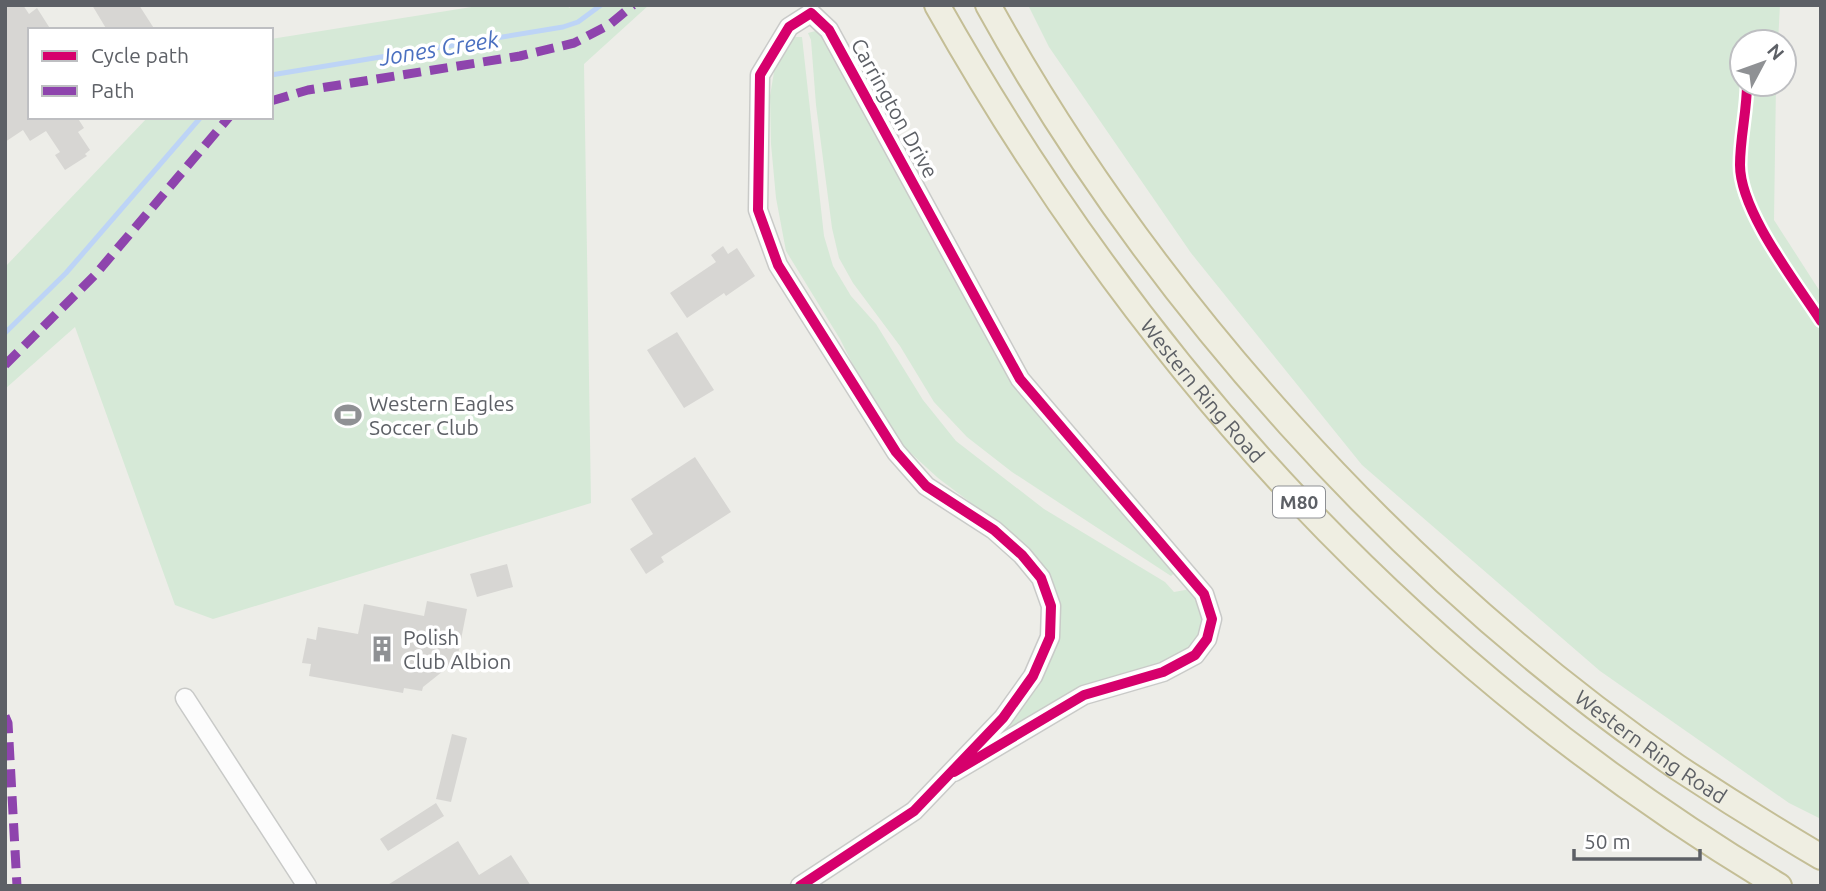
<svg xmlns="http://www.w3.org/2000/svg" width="1826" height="891" viewBox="0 0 1826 891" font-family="Ubuntu,sans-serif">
<rect width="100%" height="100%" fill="#edede8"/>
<path fill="#d6e9d7" d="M484,5H568L569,8L573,5H649L584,64L591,503L213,619L175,605L75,327L5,389V267L148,117H271V39Z
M1028,5H1780L1778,42H1742V84H1776L1774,220L1821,293V819L1789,803L1600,671L1362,465L1191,253L1049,47Z
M819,30L999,345L1181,567L1171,576L1012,472L967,437L934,402L900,346L853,283L839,258L832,228L816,105L811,40L808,33Z
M794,37H802L824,236L833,266L851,296L876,324L923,400L956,441L1044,509L1165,582L1174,592L1196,588L1212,619L1195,655L1004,735L1045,673L1055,646L1058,620L1007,530L938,478L903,446L878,415L840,339L786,251L776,198L771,144L770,96L775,66L785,47Z"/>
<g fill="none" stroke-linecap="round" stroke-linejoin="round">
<path stroke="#bdd4f6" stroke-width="5" d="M271,75L563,27L578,22L601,5
M5,333L66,273L201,117"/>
</g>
<path fill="#d7d6d3" d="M5,5H23L29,14L37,8L51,30H30V117H77L84,128L78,132L90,150L85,154L87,156L65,170L55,155L60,152L46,131L30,141L23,130L5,142Z
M92,5H139L155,30H107Z
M723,246L728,254L737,248L755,276L726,296L724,293L687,318L670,293L716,262L711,255Z
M677,332L714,390L684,408L647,350Z
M695,457L731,512L661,557L664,562L646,574L630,549L653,534L631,499Z
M507,564L513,587L477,597L470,574Z
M427,601L467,609L457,660L423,687L422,691L404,688L403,693L309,676L311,664L302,663L307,638L316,640L318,627L358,634L364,604L424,616Z
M452,734L467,738L451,802L436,799Z
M436,803L444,816L388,851L380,839Z
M458,841L479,875L511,855L531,886H386Z"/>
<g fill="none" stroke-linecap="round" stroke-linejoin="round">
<g stroke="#c9cac8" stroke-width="21">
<path id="minor" d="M185,698L307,886
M800,886L914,811L1003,718L1033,676L1050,637L1051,606L1041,578L1022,555L994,530L926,486L896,452L778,265L758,210L760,75L789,27L811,13L829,30L1020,379L1204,594L1212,619L1207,639L1195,655L1163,672L1084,695L954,772"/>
</g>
<g stroke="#c4be96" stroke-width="28">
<g id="highway">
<path id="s1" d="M937,5C1144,372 1417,669 1779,886"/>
<path id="s2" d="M988,5C1150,298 1401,577 1677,767C1724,798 1772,828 1821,857"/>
</g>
</g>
<use href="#minor" stroke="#fcfcfc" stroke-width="18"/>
<use href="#highway" stroke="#efeee2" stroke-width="24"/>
<path stroke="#8e44ad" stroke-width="9" stroke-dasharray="18 9" stroke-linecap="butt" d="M271,101L308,90L520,56L574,43L609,25L633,5
M5,365L95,275L229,117
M5,716L8,723L17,886"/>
<g stroke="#fff" stroke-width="15">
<path id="cycleway" d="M1747,84C1747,111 1740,137 1740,165C1740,211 1795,281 1821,321
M800,886L914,811L1003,718L1033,676L1050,637L1051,606L1041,578L1022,555L994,530L926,486L896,452L778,265L758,210L760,75L789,27L811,13L829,30L1020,379L1204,594L1212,619L1207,639L1195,655L1163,672L1084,695L954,772"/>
</g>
<use href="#cycleway" stroke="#d6006c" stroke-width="10"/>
</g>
<defs>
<g id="stadium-bare" transform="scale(2.1)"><path d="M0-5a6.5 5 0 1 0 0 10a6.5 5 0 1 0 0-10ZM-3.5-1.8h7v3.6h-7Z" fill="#8f9194" stroke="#fff" stroke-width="2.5" paint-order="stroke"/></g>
<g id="building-bare" transform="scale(2.1)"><path d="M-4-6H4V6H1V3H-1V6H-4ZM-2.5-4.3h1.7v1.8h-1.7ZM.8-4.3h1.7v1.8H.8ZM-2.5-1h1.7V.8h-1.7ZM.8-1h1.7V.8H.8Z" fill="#8f9194" stroke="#fff" stroke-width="2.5" paint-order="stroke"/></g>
</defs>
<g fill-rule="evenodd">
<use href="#stadium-bare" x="348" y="415"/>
<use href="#building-bare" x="382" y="649"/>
</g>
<g text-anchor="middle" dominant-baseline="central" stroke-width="7" stroke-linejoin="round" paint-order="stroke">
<rect fill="#fff" stroke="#8e9094" stroke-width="2" x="1273" y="486.5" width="52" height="31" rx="5"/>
<g font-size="19" font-weight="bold" fill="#5d6066">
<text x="1299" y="502">M80</text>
</g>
<g font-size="21" fill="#5d6066" stroke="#fff">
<text transform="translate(895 108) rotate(61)">Carrington Drive</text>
<text stroke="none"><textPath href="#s1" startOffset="469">Western Ring Road</textPath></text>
<text stroke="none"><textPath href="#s2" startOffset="1003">Western Ring Road</textPath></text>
</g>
<g font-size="21" fill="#5d6066" stroke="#fff" text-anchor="start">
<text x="369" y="403">Western Eagles<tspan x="369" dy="24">Soccer Club</tspan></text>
<text x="403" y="637">Polish<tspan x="403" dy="24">Club Albion</tspan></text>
</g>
<g font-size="23" font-style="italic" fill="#4b70c0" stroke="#fff">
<text transform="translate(439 48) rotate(-9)">Jones Creek</text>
</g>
</g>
<rect width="1826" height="891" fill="none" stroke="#5d6066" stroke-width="14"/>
<rect x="28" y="28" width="245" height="91" fill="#ffffff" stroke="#bebfc2" stroke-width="2"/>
<rect x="42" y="51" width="35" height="10" fill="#d6006c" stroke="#bebfc2" stroke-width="2"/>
<text x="91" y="63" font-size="21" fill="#5d6066">Cycle path</text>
<rect x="42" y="86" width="35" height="10" fill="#8e44ad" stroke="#bebfc2" stroke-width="2"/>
<text x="91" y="98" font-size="21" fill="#5d6066">Path</text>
<g transform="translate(1763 63) rotate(49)"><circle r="33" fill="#ffffff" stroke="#bebfc2" stroke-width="2"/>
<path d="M0-5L12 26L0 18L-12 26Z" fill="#8f9194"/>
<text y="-10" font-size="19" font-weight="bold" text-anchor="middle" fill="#5d6066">N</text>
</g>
<path d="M1574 849v10h126v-10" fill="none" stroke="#5d6066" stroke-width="3.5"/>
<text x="1584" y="849" font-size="21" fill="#5d6066" stroke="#ffffff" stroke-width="5" paint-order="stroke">50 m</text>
</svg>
